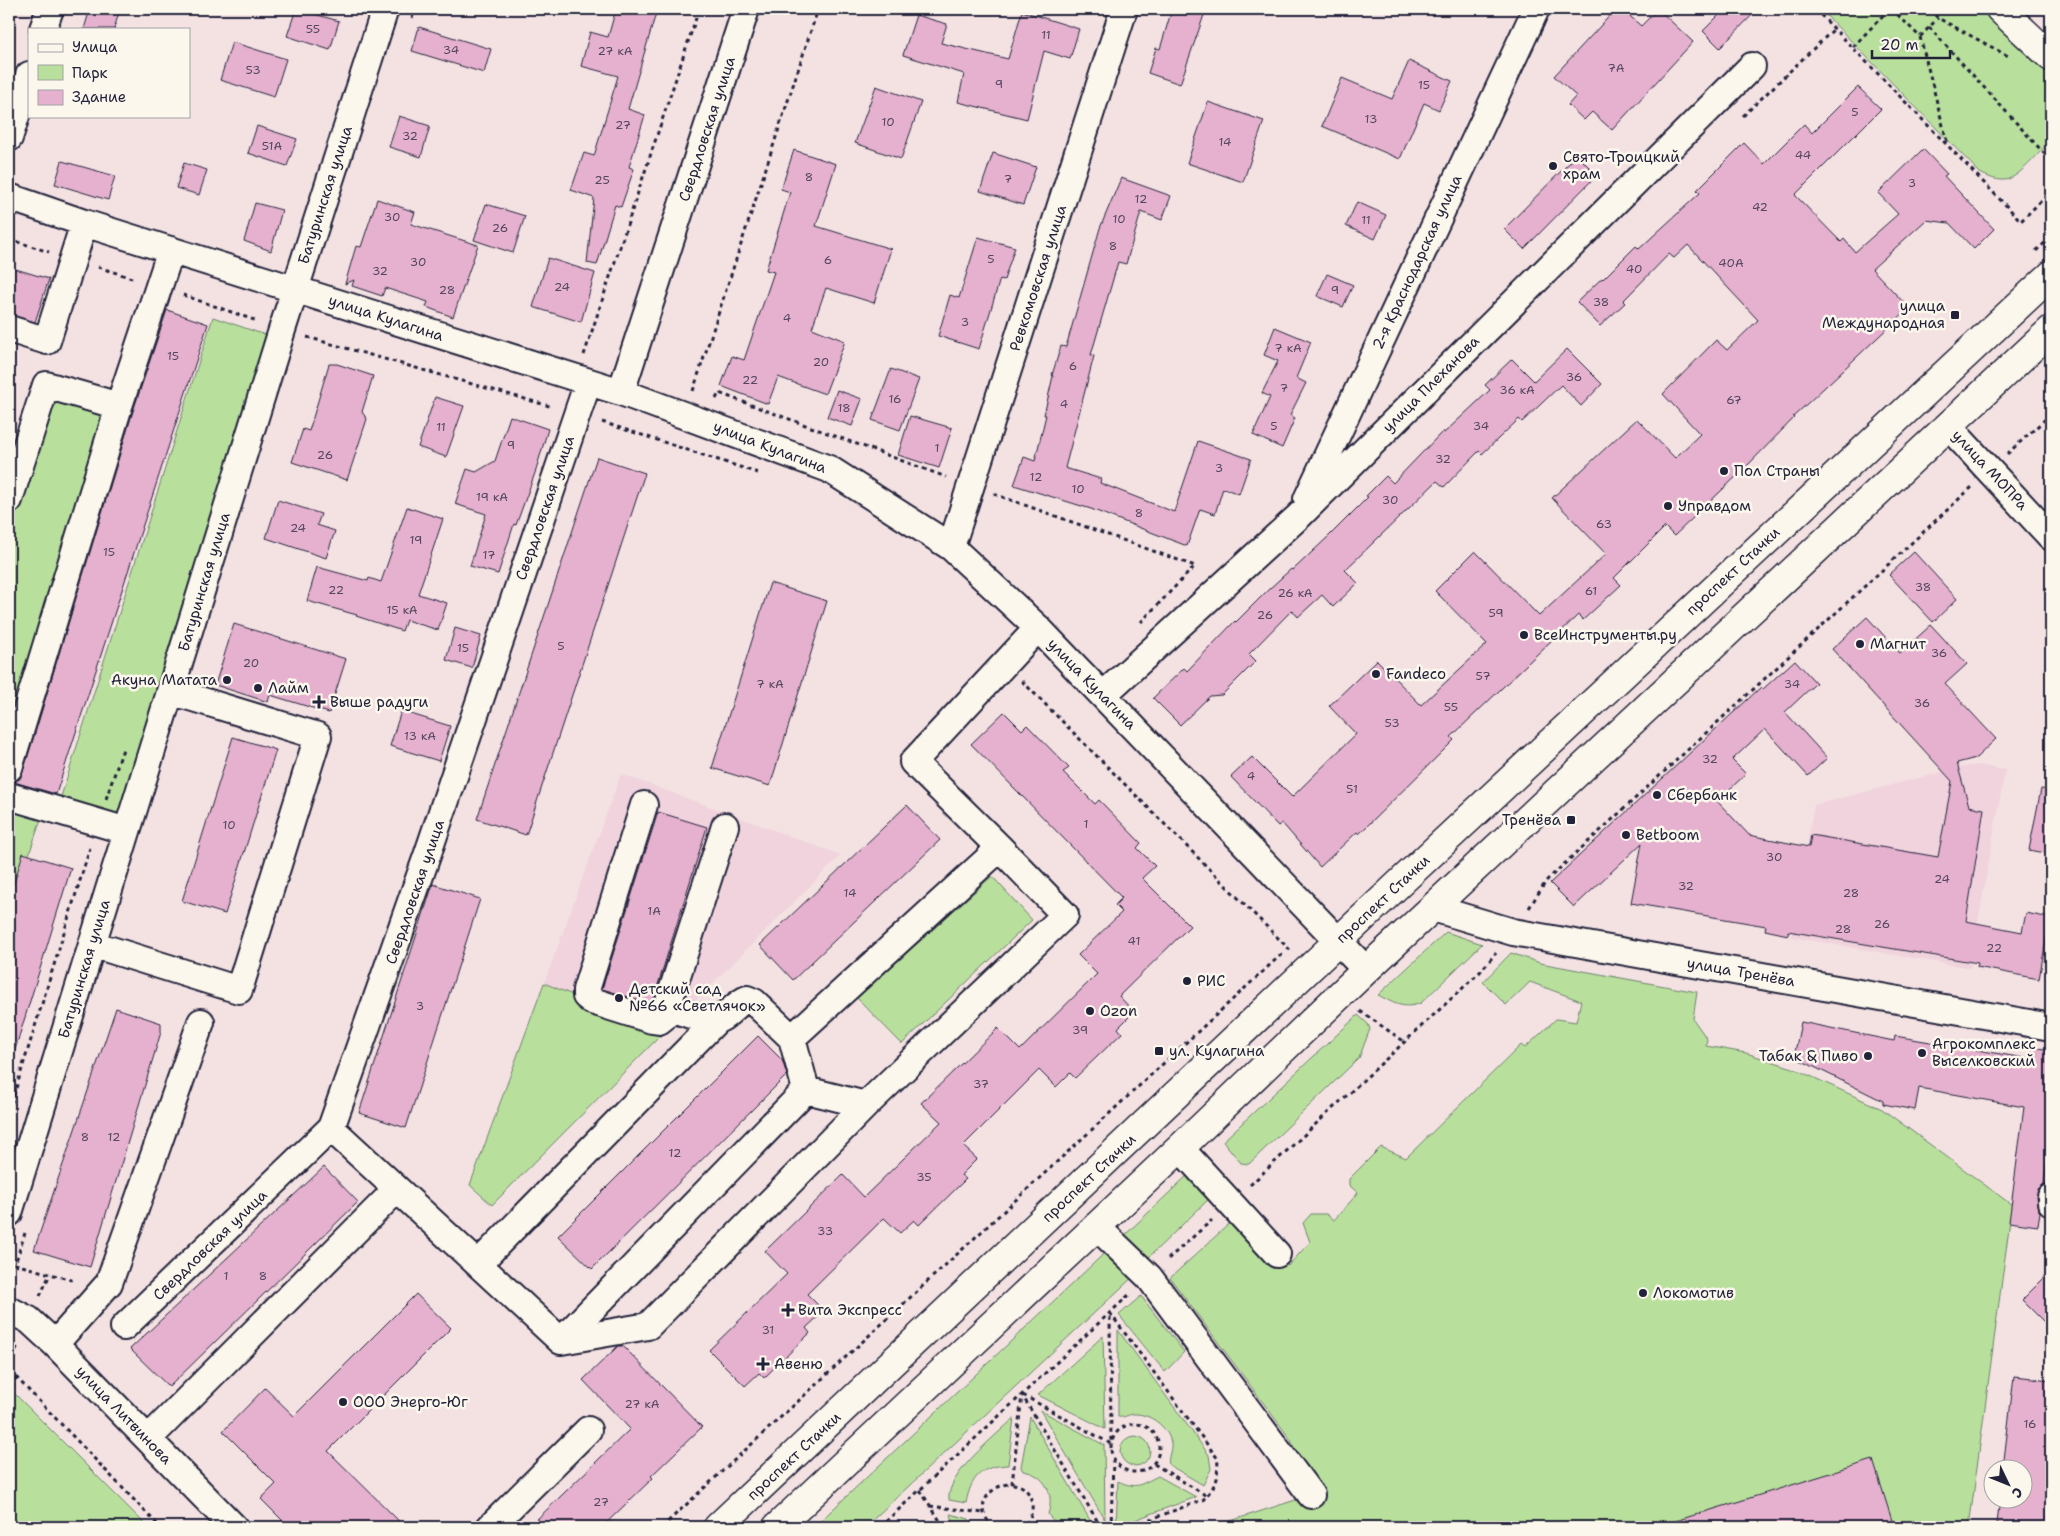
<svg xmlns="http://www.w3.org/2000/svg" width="2060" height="1536" viewBox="0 0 2060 1536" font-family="'Shantell Sans',sans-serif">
<rect width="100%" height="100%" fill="#f4e2e3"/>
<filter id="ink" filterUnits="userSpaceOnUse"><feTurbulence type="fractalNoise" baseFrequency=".02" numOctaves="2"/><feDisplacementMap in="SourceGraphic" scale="10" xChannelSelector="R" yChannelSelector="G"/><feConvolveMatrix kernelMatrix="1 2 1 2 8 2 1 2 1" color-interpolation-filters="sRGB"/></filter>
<g filter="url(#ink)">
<path fill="#f0d3dd" d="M1977,765L2005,770L1970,968L1791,937L1814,805L1958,768Z
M621,774L841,855L492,1205L470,1185Z"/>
<path fill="#b8e09c" stroke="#6d816c" d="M1820,9H1988L2051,69V140C2041,150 2017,181 2003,180C1995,180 1988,177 1980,173Z
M213,317L274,338L124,824L59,803Z
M51,391L112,410L9,751V521Z
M9,806L42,816L9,914Z
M992,876L1032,920L902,1044L857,998Z
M1446,932L1482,944L1421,1003C1404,1010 1393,1003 1378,995Z
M1511,953L1540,963L1697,992L1693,1019L1707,1039L1706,1046L1746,1053L1793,1068L1882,1109L2012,1205L1969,1527H1212L1311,1495L1291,1440L1170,1278L1240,1214L1288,1266L1310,1242L1303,1223L1311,1214H1326L1334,1220L1358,1193L1349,1185V1179L1381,1147L1406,1158L1521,1045L1525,1048L1556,1019L1576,1022L1581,1001L1530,982L1506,1005L1483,982Z
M544,983L663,1033L492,1205L470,1185Z
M1358,1015L1368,1024L1370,1029L1359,1058L1249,1164L1241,1163L1223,1141Z
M1193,1170L1212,1196L1149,1257L1144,1256L1125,1235Z
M1111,1247L1136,1274L865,1527H814Z
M1141,1296L1184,1352L1165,1372L1119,1315Z
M1118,1330L1209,1455L1211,1469L1203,1485L1169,1465C1167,1457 1172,1451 1171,1443C1168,1426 1149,1413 1133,1414C1127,1415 1124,1418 1118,1417Z
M1103,1336L1105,1429L1038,1395Z
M9,1391L14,1393L148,1527H9Z
M1040,1410L1104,1445L1105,1520Z
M1030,1417L1094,1527C1080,1527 1055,1528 1048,1514C1055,1494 1045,1474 1023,1471L1021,1467Z
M1014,1418L1008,1465C981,1466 971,1477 966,1503L949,1500C946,1474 996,1436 1014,1418Z
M1120 1451a15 15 0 1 1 30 0a15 15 0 1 1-30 0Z
M1158,1476L1196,1497L1116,1527L1118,1481C1137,1490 1141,1484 1158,1476Z
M950,1514L969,1519L972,1527H957Z"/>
<path fill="#e5b1ce" stroke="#22223b" d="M90,9H120L114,29H84Z
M296,9L339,21L330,50L287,36Z
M616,9H641L656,13L628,109L645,115L629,167L634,169L621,207L615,205L597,265L587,263L594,198L571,190L584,153L594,156L618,76L581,66L590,32L608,37Z
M1172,9H1181L1204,15L1180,84L1148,73L1156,48L1160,49Z
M1616,9H1622L1641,26L1658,9L1693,42L1612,130L1592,112L1584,120L1568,105L1576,96L1554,76Z
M1725,9H1758L1720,48L1703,31Z
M1022,11L1079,29L1070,59L1044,51L1027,119L958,102L964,74L903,55L916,15L947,24L941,43L1008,59Z
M419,27L491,49L484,73L412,51Z
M232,42L286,59L274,97L220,80Z
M1409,61L1452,81L1439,110L1424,103L1400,159L1322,126L1342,78L1392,99Z
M876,86L921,102L901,159L855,143Z
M1858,87L1881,109L1795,195L1841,242L1844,239L1855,252L1898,214L1878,193L1923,149L1947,174L1944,176L1994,229L1974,249L1949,223L1926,220L1872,269L1909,308L1793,417L1794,418L1744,469L1674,536L1665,527L1614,578L1621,585L1583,620L1578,615L1451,737L1454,740L1359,834L1357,832L1320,867L1282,823L1278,826L1231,777L1252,757L1292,797L1356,734L1329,706L1377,660L1421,705L1487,644L1435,591L1475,551L1539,616L1606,554L1552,498L1637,419L1675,458L1700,434L1663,394L1716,340L1727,350L1758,320L1688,245L1674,258L1669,254L1623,301L1625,303L1600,326L1577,302L1602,278L1603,279L1636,246L1639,249L1700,193L1697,190L1744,143L1764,164L1804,124L1812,133Z
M1208,102L1264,121L1243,182L1187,163Z
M399,116L430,126L421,157L389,147Z
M257,126L297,139L287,166L248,153Z
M794,150L836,164L816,226L891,249L874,303L826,288L812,328L845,341L825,394L778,377L768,404L721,386L732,356L744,360L774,272L766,270L790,192L781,189Z
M993,153L1036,167L1023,205L980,191Z
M1577,155L1597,175L1524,249L1504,229Z
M62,161L115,176L108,200L55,184Z
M184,163L207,170L199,195L176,188Z
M1121,178L1171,196L1162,220L1141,212L1126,264L1118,262L1091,355L1094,356L1065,468L1101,479L1100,483L1174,512L1198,441L1251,459L1239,494L1223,488L1215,514L1200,509L1187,546L1091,509L1014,485L1024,457L1035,461L1046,415H1044L1053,376L1052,375L1061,346L1066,347L1100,228Z
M377,199L415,212L411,224L478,245L453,317L426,307L428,302L385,288L382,296L352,286L354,280L345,284L356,246L361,247Z
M1357,202L1386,215L1375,239L1346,226Z
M255,203L282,210L271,251L244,241Z
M486,204L525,216L513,253L474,240Z
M978,237L1015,247L1004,280L1000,279L979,349L938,336L950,295L959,298Z
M548,258L595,273L581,322L533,307Z
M9,267L49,279L35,322L9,314Z
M1327,274L1353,285L1343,307L1317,296Z
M167,310L208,324L56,794L14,782L20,779L23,772L133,411Z
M1275,327L1311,342L1296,378L1306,383L1290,415L1295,418L1282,448L1253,435L1270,397L1262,393L1278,361L1264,355Z
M1567,349L1602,384L1581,406L1561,385L1522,422L1519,419L1482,454L1479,451L1444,487L1437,481L1345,570L1358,583L1333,607L1322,595L1298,617L1292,610L1249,654L1256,661L1222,695L1210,696L1180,725L1153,698L1184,668L1187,671L1235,621L1236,622L1269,589L1291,569L1293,570L1329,536L1368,497L1366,496L1386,476L1393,483L1443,431L1444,433L1490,390L1485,385L1512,359L1534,381Z
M329,364H337L373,376L362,412L367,419L347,480L292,462L303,429L309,431Z
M891,369L919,379L900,430L872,420Z
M837,390L862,399L852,426L827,417Z
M435,397L464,406L446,457L418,447Z
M510,416L548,429L535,473L516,525L514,524L498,574L470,566L486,514L455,504L467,469L476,472L495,461Z
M910,416L952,428L939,468L898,455Z
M597,457L645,473L526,835L477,819Z
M278,500L321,514L317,525L335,531L326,558L266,538Z
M407,507L443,519L418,594L447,603L438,630L406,620L402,631L356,616L357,615L307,601L317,567L368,581L369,578L381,582Z
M1914,552L1957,599L1933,622L1889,575Z
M770,583L827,601L770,786L712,768Z
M1867,617L1900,653L1931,625L1967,664L1945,684L1996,739L1976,758L1957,763L1969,806L1984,809L1966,921L2022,932L2026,913L2050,918L2039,979L1977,967L1978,963L1811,935L1788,931V935L1765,930L1766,926L1631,903L1642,843L1574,907L1550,883L1761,687L1763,689L1795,660L1816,683L1785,712L1827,758L1808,776L1765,729L1732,760L1746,774L1717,801L1749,835L1809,847L1811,835L1938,857L1952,781L1832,649Z
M234,624L346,659L329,713L270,695L268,702L215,685Z
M455,628L481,636L472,668L446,660Z
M401,711L450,726L439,761L390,746Z
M1004,712L1022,730L1027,725L1069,768L1063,772L1095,804L1099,800L1141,843L1137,848L1155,866L1142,878L1190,926L1119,996L1134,1012L1118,1028L1122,1033L1075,1078L1070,1073L1056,1087L1039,1070L963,1146L977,1159L961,1175L966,1179L919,1225L914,1220L900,1233L884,1218L807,1294L824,1311L806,1328L810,1333L764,1378L759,1373L745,1386L709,1350L787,1274L765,1251L843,1175L864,1197L941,1122L921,1103L998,1028L1020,1050L1097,974L1078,955L1122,912L1115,905L1122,898L971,744Z
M233,737L276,750L225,914L182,901Z
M2041,789L2051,790V854L2029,850Z
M907,805L940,840L793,980L760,945Z
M658,812L707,827L652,1004L602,989Z
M23,853L71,868L14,1053L9,1052V900Z
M433,884L480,899L406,1128L359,1113Z
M116,1008L161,1023V1032L90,1267L34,1250Z
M1801,1022L1894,1041L1895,1036L2030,1059L2031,1047L2051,1050V1126L2044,1184L2038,1189L2036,1197L2038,1209L2040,1212L2038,1226L2009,1222L2024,1107L1919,1088L1915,1110L1883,1104V1101L1794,1057Z
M758,1036L782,1060L787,1075L592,1269L558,1236Z
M324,1167L358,1202L169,1387L130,1349Z
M2051,1271V1329L2022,1300Z
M416,1294L451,1328L328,1451L405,1527H289L261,1499L276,1484L223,1431L265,1388L294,1416Z
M618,1346H623L702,1427L651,1476L653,1478L602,1527H529L630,1429L583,1380Z
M2014,1376L2051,1380V1483L2046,1527L1997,1524L2000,1498H2022V1468H2003Z
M1873,1460L1894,1527H1672V1522Z"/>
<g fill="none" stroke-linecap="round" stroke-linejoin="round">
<g stroke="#22223b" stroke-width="30">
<path id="minor" d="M43,29L50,9
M9,138L29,75
M9,197L84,223L621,392L829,469L951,547L1038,628L1366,970
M9,329L47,341L84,223
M621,392L746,9
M1948,426L2051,537
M1307,499L1536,9
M9,500L46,385L119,406L171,250
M951,547L1124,9
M1103,695L1299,516L1752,66
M9,768L119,406
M9,796L127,831
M644,805L586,990V996L592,1001L652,1020L659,1021L664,1017L667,1007L708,1021C725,1023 732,1005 747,999L754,1002L792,1038
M1433,908L1513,932L2051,1027
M92,944L239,990L318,736L170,691
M667,1007L725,826
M806,1090L866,1105L1065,915L1000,848
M1180,1148L1277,1254
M397,1189L561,1341L806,1090L792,1038L1000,848L913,762L1038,628
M2051,1202V1197
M9,1213L282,330L385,9
M1097,1227L1149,1277L1311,1495
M478,1264L715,1022
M9,1310L29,1320L55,1344L234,1527
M124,1327L331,1128L428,853L588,382
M561,1341L648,1326L866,1105
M55,1344L109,1283L201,1022
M148,1439L397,1189L331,1128
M490,1527L588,1430"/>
</g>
<g stroke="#22223b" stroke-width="31">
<path id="major" d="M2000,9L2051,57
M718,1527L1403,880L2051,275
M777,1527L1180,1148L1366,970L2051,330"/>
</g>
<path stroke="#22223b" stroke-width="3" stroke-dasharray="4 4" stroke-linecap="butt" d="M1815,9L2021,221L2051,191
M1892,9L1920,37L1938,18
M1929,9L1938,18L2010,57
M412,18L415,9
M1929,27L2051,161
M1920,37L1948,145
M1853,47L1889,9
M1743,116L1834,29
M9,239L49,252
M2036,251L2051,237
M98,267L135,279
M183,295L257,321
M307,337L553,407
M584,355L699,9
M693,391L818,9
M716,399L719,393L946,477
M602,422L758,473
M2007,454L2051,414
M994,494L1195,566L1141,622
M1022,681L1291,951
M106,799L124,746
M1529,908L1547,880L1972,487
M1360,1011L1405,1042
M9,1111L90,848
M1250,1185L1479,973L1496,953
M25,1233L15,1264L75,1281
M1168,1259L1212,1220
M9,1262L15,1264
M40,1296L50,1274
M1110,1313L1218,1459L1217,1479L1212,1489L1203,1500L1129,1527
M9,1365L18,1345
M9,1373L15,1376L160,1527
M1023,1395L1111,1444L1110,1314
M9,1412L15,1376
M1111 1448a24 24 0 1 1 48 0a24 24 0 1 1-48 0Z
M1154,1464L1207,1496
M1012,1484L1022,1395L1101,1527
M920,1490L944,1527
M930,1506L984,1513
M1027,1523L1046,1527
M662,1527L1284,952
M880,1527L1130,1294
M994,1527C958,1497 1024,1461 1032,1503C1033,1513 1030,1521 1022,1527
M1111,1527L1113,1460"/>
<use href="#minor" stroke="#fbf7ec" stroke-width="26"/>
<use href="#major" stroke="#fbf7ec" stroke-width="28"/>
</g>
</g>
<g fill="#22223b" stroke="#fbf7ec" stroke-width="2">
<circle cx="1553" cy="166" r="5"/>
<rect x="1950" y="310" width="10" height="10" rx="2.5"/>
<circle cx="1724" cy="471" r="5"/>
<circle cx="1668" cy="506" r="5"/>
<circle cx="1524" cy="635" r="5"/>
<circle cx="1860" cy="644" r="5"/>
<circle cx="1376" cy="674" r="5"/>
<circle cx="227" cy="680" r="5"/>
<circle cx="258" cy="688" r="5"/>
<path d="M316.5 694.5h5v5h5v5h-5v5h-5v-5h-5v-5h5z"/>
<circle cx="1657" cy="795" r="5"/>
<rect x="1566" y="815" width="10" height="10" rx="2.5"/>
<circle cx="1626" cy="835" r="5"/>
<circle cx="1187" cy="981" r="5"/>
<circle cx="619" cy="998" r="5"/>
<circle cx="1090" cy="1011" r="5"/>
<rect x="1154" y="1046" width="10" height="10" rx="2.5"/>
<circle cx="1922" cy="1053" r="5"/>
<circle cx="1868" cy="1056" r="5"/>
<circle cx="1643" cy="1293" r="5"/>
<path d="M785.5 1302.5h5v5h5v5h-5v5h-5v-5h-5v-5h5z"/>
<path d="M760.5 1356.5h5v5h5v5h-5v5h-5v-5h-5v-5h5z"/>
<circle cx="343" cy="1402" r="5"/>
</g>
<g text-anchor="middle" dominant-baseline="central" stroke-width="5" stroke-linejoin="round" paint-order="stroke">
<g font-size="12" fill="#534660">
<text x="313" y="29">55</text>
<text x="1046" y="35">11</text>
<text x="451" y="50">34</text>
<text x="615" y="51">27 кА</text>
<text x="1616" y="68">7А</text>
<text x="253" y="70">53</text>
<text x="999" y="84">9</text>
<text x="1424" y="85">15</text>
<text x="1855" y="112">5</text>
<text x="1371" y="119">13</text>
<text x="888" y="122">10</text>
<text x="623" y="125">27</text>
<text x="410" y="136">32</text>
<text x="1225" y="142">14</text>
<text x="272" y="146">51А</text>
<text x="1803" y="155">44</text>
<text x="809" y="177">8</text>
<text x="1008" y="179">7</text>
<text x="602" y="180">25</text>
<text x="1912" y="183">3</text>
<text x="1141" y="199">12</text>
<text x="1760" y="207">42</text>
<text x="392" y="217">30</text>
<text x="1119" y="219">10</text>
<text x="1366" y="220">11</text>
<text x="500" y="228">26</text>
<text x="1113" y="246">8</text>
<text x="991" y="259">5</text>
<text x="828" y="260">6</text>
<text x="418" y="262">30</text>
<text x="1731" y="263">40А</text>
<text x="1634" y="269">40</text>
<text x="380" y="271">32</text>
<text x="562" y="287">24</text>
<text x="447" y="290">28</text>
<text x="1335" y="290">9</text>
<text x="1601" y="302">38</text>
<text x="787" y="318">4</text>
<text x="965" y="322">3</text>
<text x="1288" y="348">7 кА</text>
<text x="173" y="356">15</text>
<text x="821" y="362">20</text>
<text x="1073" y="366">6</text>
<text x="1574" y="377">36</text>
<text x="750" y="380">22</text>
<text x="1284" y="388">7</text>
<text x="1517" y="390">36 кА</text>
<text x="895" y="399">16</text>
<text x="1734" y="400">67</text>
<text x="1064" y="404">4</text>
<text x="844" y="408">18</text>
<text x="1274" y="426">5</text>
<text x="1481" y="426">34</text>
<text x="441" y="427">11</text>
<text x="511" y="445">9</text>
<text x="937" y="448">1</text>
<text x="325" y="455">26</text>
<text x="1443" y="459">32</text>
<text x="1219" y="468">3</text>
<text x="1036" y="477">12</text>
<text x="1078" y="489">10</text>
<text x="492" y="497">19 кА</text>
<text x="1390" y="500">30</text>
<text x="1139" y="513">8</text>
<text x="1604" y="524">63</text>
<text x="298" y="528">24</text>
<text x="416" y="540">19</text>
<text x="109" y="552">15</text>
<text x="489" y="555">17</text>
<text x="1923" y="587">38</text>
<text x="336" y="590">22</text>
<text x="1591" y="591">61</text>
<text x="1295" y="593">26 кА</text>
<text x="402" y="610">15 кА</text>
<text x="1496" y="613">59</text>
<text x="1265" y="615">26</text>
<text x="561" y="646">5</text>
<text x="463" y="648">15</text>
<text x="1939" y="653">36</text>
<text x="251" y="663">20</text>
<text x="1483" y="676">57</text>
<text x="770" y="684">7 кА</text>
<text x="1792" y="684">34</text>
<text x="1922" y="703">36</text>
<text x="1451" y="707">55</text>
<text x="1392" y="723">53</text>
<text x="420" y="736">13 кА</text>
<text x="1710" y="759">32</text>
<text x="1251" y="776">4</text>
<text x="1352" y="789">51</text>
<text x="1086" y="824">1</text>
<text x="229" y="825">10</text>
<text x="1774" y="857">30</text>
<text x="1942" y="879">24</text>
<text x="1686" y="886">32</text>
<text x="850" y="893">14</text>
<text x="1851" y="893">28</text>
<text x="654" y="911">1А</text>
<text x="1882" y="924">26</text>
<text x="1843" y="929">28</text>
<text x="1134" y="941">41</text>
<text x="1994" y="948">22</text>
<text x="420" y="1006">3</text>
<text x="1080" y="1030">39</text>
<text x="981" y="1084">37</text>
<text x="85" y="1137">8</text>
<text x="114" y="1137">12</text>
<text x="675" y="1153">12</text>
<text x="924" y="1177">35</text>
<text x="825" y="1231">33</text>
<text x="226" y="1276">1</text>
<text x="263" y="1276">8</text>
<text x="768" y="1330">31</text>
<text x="642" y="1404">27 кА</text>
<text x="2030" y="1424">16</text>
<text x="601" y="1502">27</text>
</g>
<g font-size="15" fill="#22223b" stroke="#fbf7ec">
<text transform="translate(707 129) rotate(-72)">Свердловская улица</text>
<text transform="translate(325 195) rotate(-72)">Батуринская улица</text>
<text transform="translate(1417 262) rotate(-65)">2-я Краснодарская улица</text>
<text transform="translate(1038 278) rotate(-72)">Ревкомовская улица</text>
<text transform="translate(386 318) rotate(18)">улица Кулагина</text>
<text transform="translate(1431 384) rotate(-45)">улица Плеханова</text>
<text transform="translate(770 447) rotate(21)">улица Кулагина</text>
<text transform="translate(1990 470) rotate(47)">улица МОПРа</text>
<text transform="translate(545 508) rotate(-71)">Свердловская улица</text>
<text transform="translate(1733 571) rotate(-43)">проспект Стачки</text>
<text transform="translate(204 582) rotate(-73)">Батуринская улица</text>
<text transform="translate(1092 684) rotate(46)">улица Кулагина</text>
<text transform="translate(415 892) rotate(-71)">Свердловская улица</text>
<text transform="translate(1383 899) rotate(-43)">проспект Стачки</text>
<text transform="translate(84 969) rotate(-73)">Батуринская улица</text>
<text transform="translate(1741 972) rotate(10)">улица Тренёва</text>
<text transform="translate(1089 1178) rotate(-43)">проспект Стачки</text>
<text transform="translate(210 1245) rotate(-44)">Свердловская улица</text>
<text transform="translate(124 1415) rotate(46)">улица Литвинова</text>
<text transform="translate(794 1456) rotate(-43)">проспект Стачки</text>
</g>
<g font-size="15" fill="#22223b" stroke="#fbf7ec" text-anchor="start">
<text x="1563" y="157">Свято-Троицкий<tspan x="1563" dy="17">храм</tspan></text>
<text x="1945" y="306" text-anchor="end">улица<tspan x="1945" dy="17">Международная</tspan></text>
<text x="1734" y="471">Пол Страны</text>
<text x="1678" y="506">Управдом</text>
<text x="1534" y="635">ВсеИнструменты.ру</text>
<text x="1870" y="644">Магнит</text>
<text x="1386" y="674">Fandeco</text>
<text x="217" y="680" text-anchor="end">Акуна Матата</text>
<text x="268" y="688">Лайм</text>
<text x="330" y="702">Выше радуги</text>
<text x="1667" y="795">Сбербанк</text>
<text x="1561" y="820" text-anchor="end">Тренёва</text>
<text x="1636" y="835">Betboom</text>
<text x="1197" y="981">РИС</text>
<text x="629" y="989">Детский сад<tspan x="629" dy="17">№66 «Светлячок»</tspan></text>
<text x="1100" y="1011">Ozon</text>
<text x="1932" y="1044">Агрокомплекс<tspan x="1932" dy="17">Выселковский</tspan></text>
<text x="1169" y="1051">ул. Кулагина</text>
<text x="1858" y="1056" text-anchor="end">Табак &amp; Пиво</text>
<text x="1653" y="1293">Локомотив</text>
<text x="798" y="1310">Вита Экспресс</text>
<text x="774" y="1364">Авеню</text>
<text x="353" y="1402">ООО Энерго-Юг</text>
</g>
</g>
<rect width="2060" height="1536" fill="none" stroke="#fbf7ec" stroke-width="30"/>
<rect x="15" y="15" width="2030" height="1506" fill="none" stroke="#22223b" stroke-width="2" filter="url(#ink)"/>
<rect x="28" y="28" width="162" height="90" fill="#fbf7ec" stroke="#a4a2a5"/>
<rect x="38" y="44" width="25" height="8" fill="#fbf7ec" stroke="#a4a2a5"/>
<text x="72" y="52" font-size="15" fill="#22223b">Улица</text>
<rect x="38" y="65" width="25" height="15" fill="#b8e09c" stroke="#a4a2a5"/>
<text x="72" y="78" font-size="15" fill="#22223b">Парк</text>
<rect x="38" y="90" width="25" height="15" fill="#e5b1ce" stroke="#a4a2a5"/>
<text x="72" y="102" font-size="15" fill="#22223b">Здание</text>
<g transform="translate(2008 1484) rotate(133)"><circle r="24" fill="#fbf7ec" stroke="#a4a2a5"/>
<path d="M0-4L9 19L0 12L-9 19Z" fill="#22223b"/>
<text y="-8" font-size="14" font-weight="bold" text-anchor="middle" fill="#22223b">С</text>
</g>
<path d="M1872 50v8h78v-8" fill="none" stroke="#22223b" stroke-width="2.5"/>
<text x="1880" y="50" font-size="15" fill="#22223b" stroke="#fbf7ec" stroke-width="4" paint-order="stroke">20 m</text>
</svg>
